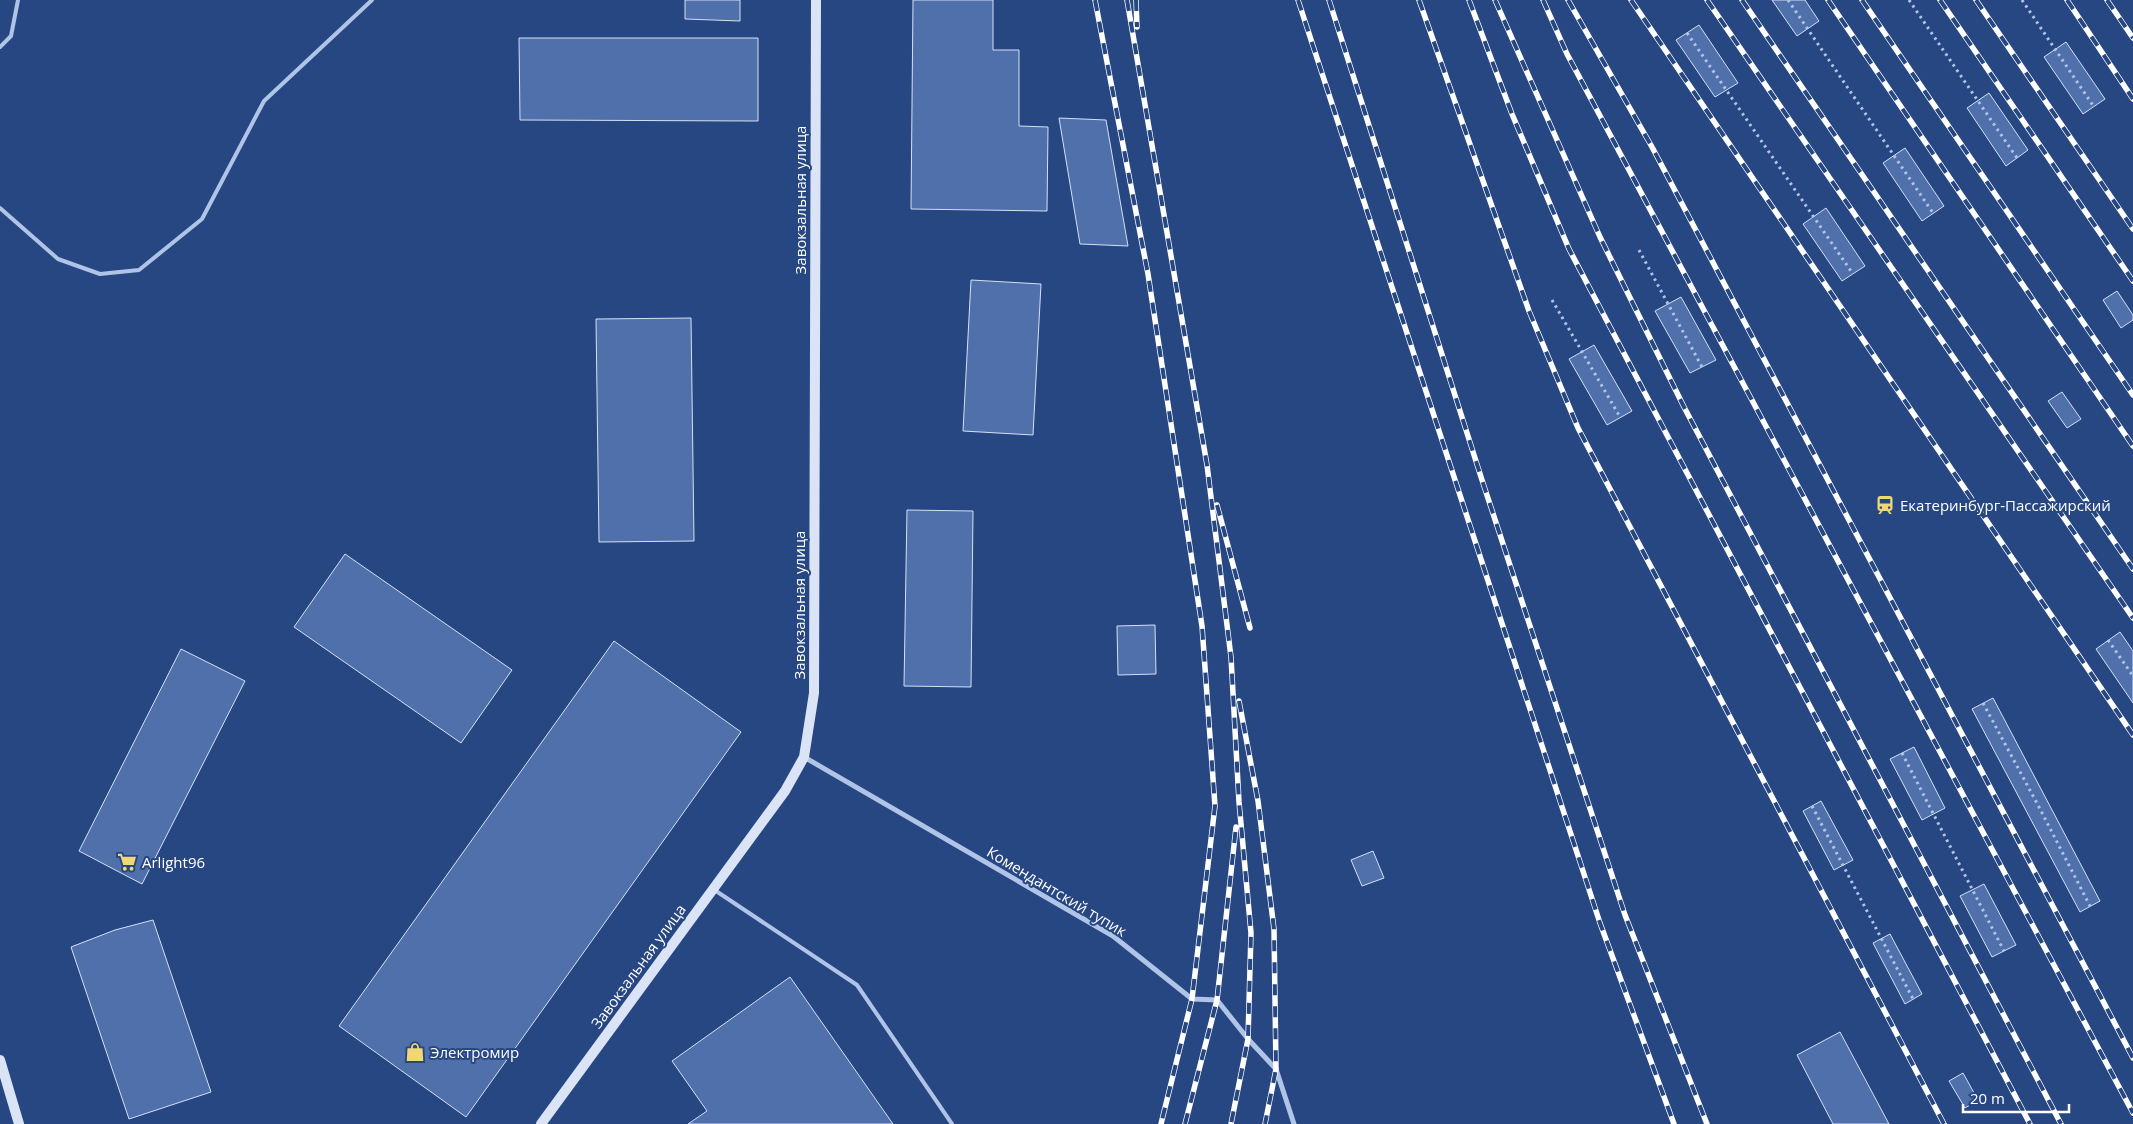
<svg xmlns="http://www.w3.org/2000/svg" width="2133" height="1124" viewBox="0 0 2133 1124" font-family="'Open Sans',sans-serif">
<rect width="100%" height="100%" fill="#274783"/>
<path fill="#5070ab" stroke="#d4e0f6" d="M685,0H740V21L685,19Z
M913,0H993V50H1019V126L1048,127L1047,211L911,209Z
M1772,0H1805L1819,21L1797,36Z
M1699,25L1738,83L1715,97L1676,40Z
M519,38H758V121L520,120Z
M2066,42L2105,99L2083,114L2044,57Z
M1989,93L2028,150L2006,166L1967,108Z
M1059,118L1106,120L1128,246L1080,244Z
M1905,148L1944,206L1922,221L1883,163Z
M1826,208L1865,266L1842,281L1803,224Z
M971,280L1041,284L1033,435L963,431Z
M2117,291L2133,315V320L2121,328L2103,300Z
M1681,297L1716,360L1690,373L1655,311Z
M691,318L694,541L599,542L596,319Z
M1594,345L1632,411L1607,425L1569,359Z
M2062,392L2081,419L2067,428L2048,401Z
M907,510L973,511L971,687L904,686Z
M345,554L512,670L461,743L294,627Z
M1155,625L1156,674L1118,675L1117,626Z
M2120,632L2133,651V703L2096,649Z
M614,641L741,732L466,1117L339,1026Z
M181,649L245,681L142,884L79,851Z
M1993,698L2100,901L2080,912L1972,709Z
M1914,747L1945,808L1922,820L1890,759Z
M1821,801L1853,860L1834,870L1803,811Z
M1373,851L1384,878L1362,886L1351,860Z
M1984,884L2016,945L1992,957L1960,896Z
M153,920L211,1092L129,1119L71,947L115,930Z
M1890,934L1922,994L1905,1004L1873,943Z
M790,977L893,1124H688L707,1111L672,1061Z
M1840,1032L1889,1124H1833L1797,1055Z
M1963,1073L1978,1100L1965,1108L1949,1081Z"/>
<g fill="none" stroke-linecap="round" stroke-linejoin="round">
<path stroke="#b0c4e7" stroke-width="3" stroke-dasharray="2.5 4" stroke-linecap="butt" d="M1788,0L1933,213
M1909,0L2017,158
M2022,0L2094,107
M1687,33L1853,274
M1639,250L1702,367
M1552,300L1620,417
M2108,640L2133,676
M1983,703L2039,807L2090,906
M1902,753L2004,951
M1812,806L1913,999"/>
<path stroke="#b0c4e7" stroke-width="4" d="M0,47L11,36L18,0
M0,208L58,259L100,274L139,270L202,219L264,101L372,0
M713,889L857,985L952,1124"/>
<path stroke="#b0c4e7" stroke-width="5" d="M804,757L1113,936L1192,999L1217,1000L1248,1039L1276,1069L1294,1124"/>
<path stroke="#dae4f6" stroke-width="10" d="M0,1060L19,1124
M541,1124L785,791L804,757L814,693L816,0"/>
<g stroke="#fff" stroke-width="5.5">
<path id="rail" d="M1095,0L1148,274L1202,626L1215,806L1192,999L1161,1124
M1127,0L1207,465L1231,657L1239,802L1251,933L1248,1039L1231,1124
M1136,0L1137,27
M1298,0L1600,923L1674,1124
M1329,0L1482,480L1625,915L1707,1124
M1419,0L1529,311L1578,428L1944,1124
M1469,0L1512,114L1569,249L2030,1124
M1495,0L1600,237L1684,407L2061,1124
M1543,0L1567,54L2133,1113
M1568,0L1652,147L2133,1058
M1631,0L2133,735
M1707,0L2133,618
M1742,0L2133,569
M1828,0L2133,446
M1862,0L2133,395
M1940,0L2133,281
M1976,0L2133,229
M2067,0L2133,99
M2107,0L2133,38
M1217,505L1250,628
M1239,701L1258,801L1274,929L1276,1069L1265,1124
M1185,1124L1217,1000L1236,827"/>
</g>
<use href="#rail" stroke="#274783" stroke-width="4" stroke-dasharray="11" stroke-linecap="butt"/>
</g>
<defs>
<g id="station-bare" transform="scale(1.5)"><path d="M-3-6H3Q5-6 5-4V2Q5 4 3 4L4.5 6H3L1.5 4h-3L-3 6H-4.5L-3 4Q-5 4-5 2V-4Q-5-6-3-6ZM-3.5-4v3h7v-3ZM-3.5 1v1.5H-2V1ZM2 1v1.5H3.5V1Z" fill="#efd776" stroke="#274783" stroke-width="2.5" paint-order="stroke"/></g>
<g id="supermarket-bare" transform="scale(1.5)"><path d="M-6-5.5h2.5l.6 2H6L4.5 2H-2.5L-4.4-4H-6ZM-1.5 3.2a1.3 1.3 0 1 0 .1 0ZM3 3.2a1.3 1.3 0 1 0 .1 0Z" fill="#efd776" stroke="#274783" stroke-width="2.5" paint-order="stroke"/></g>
<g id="shop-bare" transform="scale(1.5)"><path d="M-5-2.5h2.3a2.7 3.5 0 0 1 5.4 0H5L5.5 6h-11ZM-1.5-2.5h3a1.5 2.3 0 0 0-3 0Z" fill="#efd776" stroke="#274783" stroke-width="2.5" paint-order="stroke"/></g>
</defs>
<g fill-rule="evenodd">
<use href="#station-bare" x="1885" y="505"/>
<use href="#supermarket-bare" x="127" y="862"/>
<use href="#shop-bare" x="415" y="1052"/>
</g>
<g text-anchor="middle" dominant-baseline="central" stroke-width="4" stroke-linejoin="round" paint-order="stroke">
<g font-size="15" fill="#fff" stroke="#274783">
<text transform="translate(800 200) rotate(-90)">Завокзальная улица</text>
<text transform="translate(799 605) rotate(-90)">Завокзальная улица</text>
<text transform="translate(1057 891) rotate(31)">Комендантский тупик</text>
<text transform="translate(638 966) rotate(-54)">Завокзальная улица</text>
</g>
<g font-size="15" fill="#fff" stroke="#274783" text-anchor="start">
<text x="1900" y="505">Екатеринбург-Пассажирский</text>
<text x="142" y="862">Arlight96</text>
<text x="430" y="1052">Электромир</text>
</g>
</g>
<path d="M1963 1104v8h106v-8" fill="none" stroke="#ffffff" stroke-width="2.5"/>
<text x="1970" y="1104" font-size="15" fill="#ffffff" stroke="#274783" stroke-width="4" paint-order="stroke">20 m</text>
</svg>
